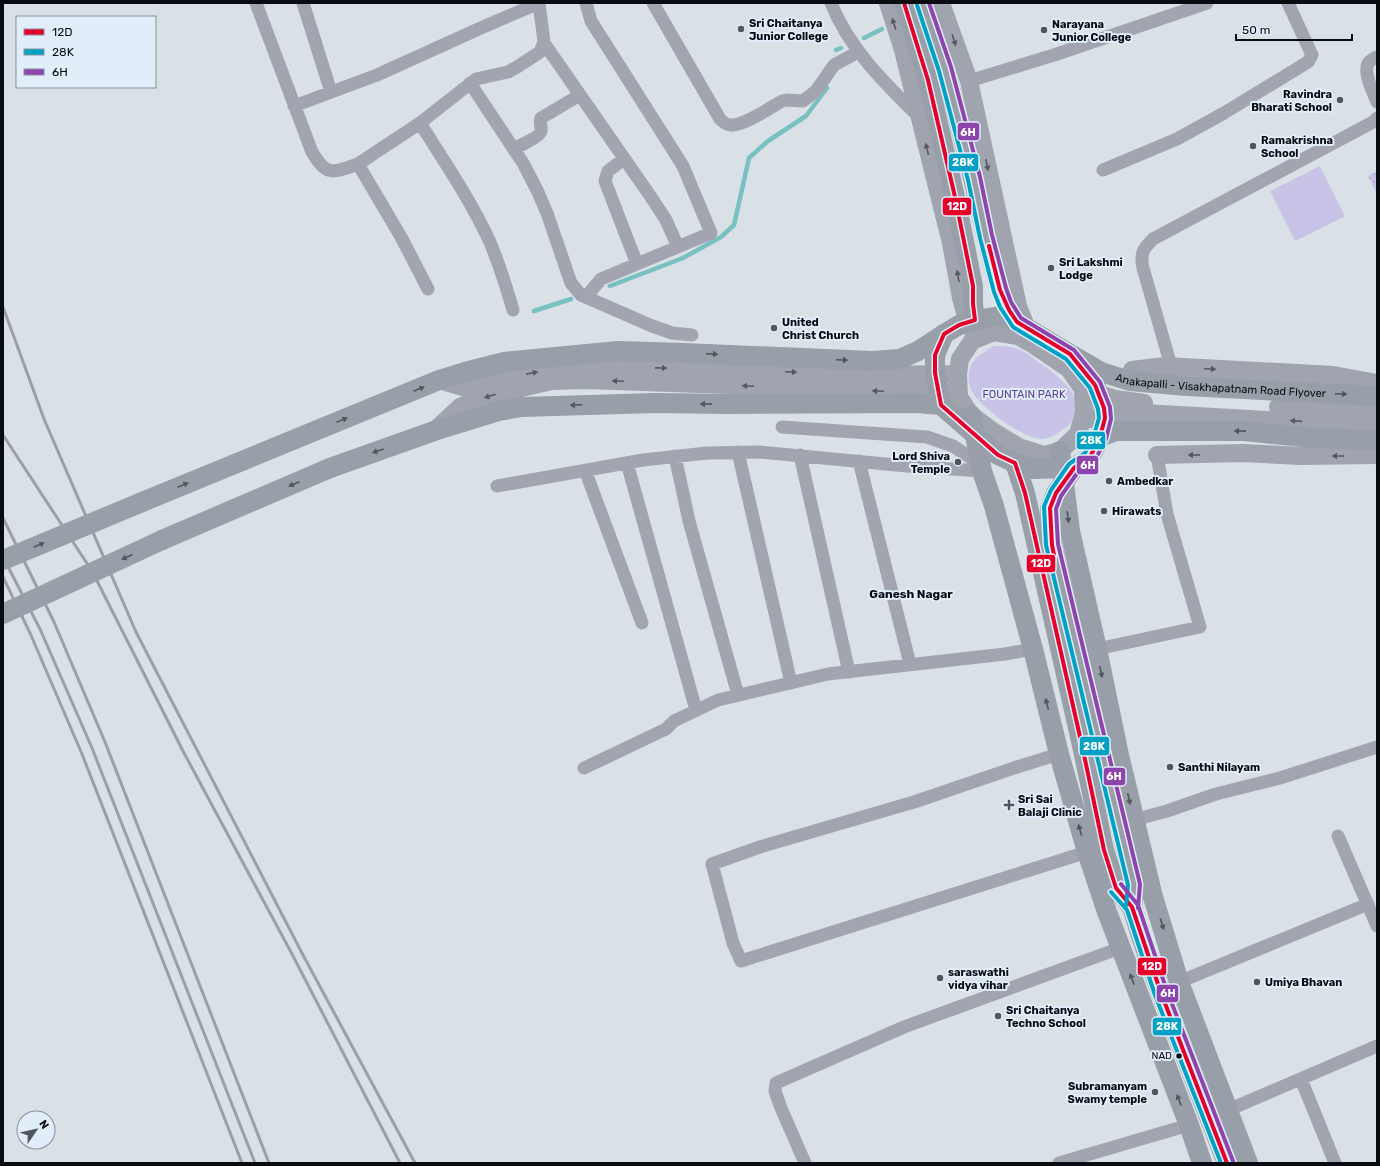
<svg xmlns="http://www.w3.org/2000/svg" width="1380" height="1166" viewBox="0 0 1380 1166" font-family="Rubik,sans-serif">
<defs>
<pattern id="grass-dots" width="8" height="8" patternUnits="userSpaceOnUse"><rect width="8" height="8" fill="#cac3e8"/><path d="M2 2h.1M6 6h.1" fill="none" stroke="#aca6c6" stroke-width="1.8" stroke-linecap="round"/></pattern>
</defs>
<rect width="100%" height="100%" fill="#d9e0e6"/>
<path fill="url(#grass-dots)" d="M1377,171V194L1368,176Z"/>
<path fill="#cac3e8" d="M1320,166L1345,216L1295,241L1270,191Z
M993,346C1004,346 1013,346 1023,351C1028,354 1033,358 1038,362C1053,372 1084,393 1075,415C1072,421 1071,424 1066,427C1060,432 1053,437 1045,439C1026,442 975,404 970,387C968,380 968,369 972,363C977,356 986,351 993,346Z"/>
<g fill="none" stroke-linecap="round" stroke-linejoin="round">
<path stroke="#79c0c1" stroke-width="4.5" d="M864,38L882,29
M836,50L841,48
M610,286L683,258L721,237L734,225L749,158L768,141L806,116L827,88
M534,311L571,299"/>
<path stroke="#a2a5af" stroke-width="13" d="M256,3L312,152C327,177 333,173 358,164
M303,3L331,92
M586,3L591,21L683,166L711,233L601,279L586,297
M653,3L720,119C723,122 726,125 731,125C743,126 770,108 782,101L787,100L803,101L816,91L834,65L858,52
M831,3C850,50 884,82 919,117
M544,43L651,197L666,220L678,247
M1377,57C1374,58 1371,60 1369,62C1362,71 1373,92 1377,102
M969,81L1057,54L1207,3
M470,83L523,163L537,190L547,213L571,283L581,295L652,326L672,333L692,335
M294,106L377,75L483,27L539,3
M420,123C444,161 470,199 489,240C499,263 506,286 513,310
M514,149C520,145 540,137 541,131C542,126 539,123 541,118L580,95
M624,159L608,171L605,181L637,264
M1103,170L1177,139L1224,113L1308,62L1312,55L1288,3
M428,289L401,237L358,164L420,123L476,79L508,72L517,67L540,52L544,42L539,3
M1171,366L1143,268C1140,253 1143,249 1153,239L1373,122L1377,118
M782,427L927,437L953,446L974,460L981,469
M738,452L791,683
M800,455L849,672
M675,456L689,521L738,695
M859,461L910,664
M627,463L696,710
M585,470L642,623
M497,486L643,460L707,453L759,452L907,466L982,471
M1097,649L1200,627L1167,514L1157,455
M1059,754L1017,767L914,802L763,846L712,864L733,943L741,961L1087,852
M584,768L666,729L674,721L718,700L828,674L1005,654L1033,649
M1134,820L1167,811L1216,794L1280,778L1377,747
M1338,836L1377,926
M1179,982L1368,904
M1301,1079L1335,1163
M1228,1110L1377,1046
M805,1163L781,1108L775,1091L776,1083L904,1027L1120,948
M1059,1163L1189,1125"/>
<path stroke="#a0a4af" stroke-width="18" d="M888,3L903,50L951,243L961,298L969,327
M941,3L969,81L1018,306L1025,324
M994,332L1018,336L1034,345L1069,369L1083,389L1084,413L1078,434L1060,451L1044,455L1019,447L994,432L971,415L959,397L958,374L960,359L972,341Z
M1132,370L1165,366L1333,375L1377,383
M439,380L462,387L543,370L570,367L691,368L865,375L958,374
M1088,390L1115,399L1144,403
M1278,407L1377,412
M1091,419L1126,412L1377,426
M433,432L460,407L491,395L552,381L586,380L959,393
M1157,455L1244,453L1301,456L1377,455"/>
<g stroke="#999fa8" stroke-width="20">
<path d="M904,3L928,80L955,197L973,286V304L975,320L1000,316L1017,322"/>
<path d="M923,3C944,60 959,119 973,178C980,207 986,237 994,266C1000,288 1004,303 1017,322"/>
<path id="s1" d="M1070,354L1101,372L1130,381L1187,386L1377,396"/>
<path d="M971,415L982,471L994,506L1033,649L1059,754L1087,852L1107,912L1189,1125L1202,1163"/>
<path d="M1060,451L1070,531L1097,649L1119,755L1153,897L1179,982L1248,1163"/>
<path d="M1015,463L1025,493L1083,750L1104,850L1116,888L1132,907L1142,939L1161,993L1227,1163"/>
<path d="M1074,468L1090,457L1100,437L1116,431H1244L1313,438L1377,440"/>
<path d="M147,500L439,380L465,372L504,362L618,351L684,353L872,361L900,359L918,351L944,334"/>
<path d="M162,540L330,468L437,430L499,411L521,407L655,403L727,404L918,403L941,405"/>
<path d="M1125,845L1134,885L1132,907"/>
</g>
<path stroke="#9b9fa6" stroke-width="3" d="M3,307L44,419L136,632L303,955L415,1163
M3,435L92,571L184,753L292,954L400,1163
M3,518L54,622L105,742L269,1163
M3,557L40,629L92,748L255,1163
M3,577L30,633L82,754L242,1163"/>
<path stroke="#999fa8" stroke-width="20" d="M975,320L959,325L944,334L935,355V373L941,405L998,455L1015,463L1032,469L1074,468
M1017,322L1070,354L1095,385L1104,408L1105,418L1100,437
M1074,468L1056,493L1050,508L1052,545L1125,845
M3,560L147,500
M3,614L162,540"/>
<g stroke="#e1edf9" stroke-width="7">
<path id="bus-1" d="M904,3L928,80L955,197L973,286V304L975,320L959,325L944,334L935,355V373L941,405L998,455L1015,463L1025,493L1083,750L1104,850L1116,888L1132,907L1161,993L1227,1163
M989,246L1000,290L1009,310L1017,322L1070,354L1095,385L1104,408L1105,418L1100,437L1090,457L1074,468L1056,493L1050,508L1052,545L1054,555"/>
</g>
<g stroke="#e1edf9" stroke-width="7">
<path id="bus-2" d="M917,5L939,71L968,180L980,238L994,292L1000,307L1013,327L1066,359L1090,388L1098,409L1099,418L1094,435L1085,453L1069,464L1051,490L1044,506L1046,545L1128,885L1126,906
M1111,892L1127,910L1155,995L1221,1163"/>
</g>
<g stroke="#e1edf9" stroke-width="7">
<path id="bus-3" d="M929,3L951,67L980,177L992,235L1006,288L1011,302L1021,318L1074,350L1100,382L1110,407L1111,419L1106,439L1095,460L1078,472L1061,496L1056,509L1058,544L1140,884L1138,908
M1121,884L1138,905L1167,991L1233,1161"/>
</g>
<use href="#bus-1" stroke="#e4002b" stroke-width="4"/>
<use href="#bus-2" stroke="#00a1c4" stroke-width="4"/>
<use href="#bus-3" stroke="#8e44ad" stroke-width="4"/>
</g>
<defs><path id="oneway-solid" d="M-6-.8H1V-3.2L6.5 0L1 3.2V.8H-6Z"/></defs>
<g fill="#545860">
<use href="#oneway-solid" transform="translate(894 24) rotate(-108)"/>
<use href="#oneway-solid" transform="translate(954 40) rotate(72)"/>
<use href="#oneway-solid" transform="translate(927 149) rotate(-104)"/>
<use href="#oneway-solid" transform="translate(987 165) rotate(78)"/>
<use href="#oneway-solid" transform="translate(958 276) rotate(-100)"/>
<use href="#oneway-solid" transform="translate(661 368) rotate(1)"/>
<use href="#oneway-solid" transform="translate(1210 369) rotate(3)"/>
<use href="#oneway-solid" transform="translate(791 372) rotate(2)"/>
<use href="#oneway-solid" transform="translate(532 373) rotate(-11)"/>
<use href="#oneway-solid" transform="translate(618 381) rotate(-178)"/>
<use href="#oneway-solid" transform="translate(748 386) rotate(-178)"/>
<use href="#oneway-solid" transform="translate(878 391) rotate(-178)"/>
<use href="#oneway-solid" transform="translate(490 396) rotate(162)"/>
<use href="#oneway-solid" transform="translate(1296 421) rotate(-176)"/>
<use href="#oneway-solid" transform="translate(1194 455) rotate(179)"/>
<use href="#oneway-solid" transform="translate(1338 456) rotate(180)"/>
</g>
<g fill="#50565c">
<use href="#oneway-solid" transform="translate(712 354) rotate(2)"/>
<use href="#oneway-solid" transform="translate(842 360) rotate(3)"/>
<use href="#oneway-solid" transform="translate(419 389) rotate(-23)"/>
<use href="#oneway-solid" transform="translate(1341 394) rotate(3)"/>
<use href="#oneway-solid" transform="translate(706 404) rotate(-179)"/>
<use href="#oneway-solid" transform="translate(576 405) rotate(178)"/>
<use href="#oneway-solid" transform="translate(342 420) rotate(-22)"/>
<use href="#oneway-solid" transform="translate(1240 431) rotate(-179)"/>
<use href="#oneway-solid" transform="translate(378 451) rotate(161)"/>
<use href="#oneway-solid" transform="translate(294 484) rotate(157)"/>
<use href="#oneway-solid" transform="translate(183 485) rotate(-22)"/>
<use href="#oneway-solid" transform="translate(1068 517) rotate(82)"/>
<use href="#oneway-solid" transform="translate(39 545) rotate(-23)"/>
<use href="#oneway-solid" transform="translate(127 557) rotate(155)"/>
<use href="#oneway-solid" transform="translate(1101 672) rotate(78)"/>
<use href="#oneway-solid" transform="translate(1047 704) rotate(-104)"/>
<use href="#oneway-solid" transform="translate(1129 799) rotate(77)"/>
<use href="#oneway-solid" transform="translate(1080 830) rotate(-106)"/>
<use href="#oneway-solid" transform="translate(1162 924) rotate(73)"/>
<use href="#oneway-solid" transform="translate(1132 979) rotate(-111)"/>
<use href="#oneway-solid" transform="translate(1179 1100) rotate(-111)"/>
</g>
<g fill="#51565b" stroke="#e1edf9" stroke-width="1.5">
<circle cx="741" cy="29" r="4"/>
<circle cx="1044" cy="30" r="4"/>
<circle cx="1340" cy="100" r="4"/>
<circle cx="1253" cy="146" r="4"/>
<circle cx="1051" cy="268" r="4"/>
<circle cx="774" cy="328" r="4"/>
<circle cx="958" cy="462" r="4"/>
<circle cx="1109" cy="481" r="4"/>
<circle cx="1104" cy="511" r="4"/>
<circle cx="1170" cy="767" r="4"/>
<path d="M1007 799h4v4h4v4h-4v4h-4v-4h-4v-4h4z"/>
<circle cx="940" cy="978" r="4"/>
<circle cx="1257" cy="982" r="4"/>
<circle cx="998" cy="1016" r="4"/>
<circle cx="1155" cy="1092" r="4"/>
</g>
<circle fill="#080c10" stroke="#e1edf9" stroke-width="1.5" cx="1179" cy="1056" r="3.5"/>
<g text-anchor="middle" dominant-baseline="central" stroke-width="4" stroke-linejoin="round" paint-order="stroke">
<g font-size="10" fill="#080c10" stroke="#e1edf9" text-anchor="end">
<text x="1172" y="1056">NAD</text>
</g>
<g font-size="11" font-weight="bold" fill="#080c10" stroke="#e1edf9" text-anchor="start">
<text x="749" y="23">Sri Chaitanya<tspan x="749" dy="13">Junior College</tspan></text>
<text x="1052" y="24">Narayana<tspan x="1052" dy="13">Junior College</tspan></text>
<text x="1332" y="94" text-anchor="end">Ravindra<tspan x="1332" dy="13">Bharati School</tspan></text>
<text x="1261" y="140">Ramakrishna<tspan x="1261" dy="13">School</tspan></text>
<text x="1059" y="262">Sri Lakshmi<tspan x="1059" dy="13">Lodge</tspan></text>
<text x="782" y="322">United<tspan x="782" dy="13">Christ Church</tspan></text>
<text x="950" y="456" text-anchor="end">Lord Shiva<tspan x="950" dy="13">Temple</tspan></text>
<text x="1117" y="481">Ambedkar</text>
<text x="1112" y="511">Hirawats</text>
<text x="1178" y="767">Santhi Nilayam</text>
<text x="1018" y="799">Sri Sai<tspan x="1018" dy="13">Balaji Clinic</tspan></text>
<text x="948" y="972">saraswathi<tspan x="948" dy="13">vidya vihar</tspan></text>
<text x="1265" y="982">Umiya Bhavan</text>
<text x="1006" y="1010">Sri Chaitanya<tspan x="1006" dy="13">Techno School</tspan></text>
<text x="1147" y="1086" text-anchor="end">Subramanyam<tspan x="1147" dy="13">Swamy temple</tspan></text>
</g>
<g font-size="11" fill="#080c10" stroke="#e1edf9">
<text stroke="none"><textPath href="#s1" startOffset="157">Anakapalli - Visakhapatnam Road Flyover</textPath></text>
</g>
<g font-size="11" fill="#5c418d" stroke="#e1edf9">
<text x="1024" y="394">FOUNTAIN PARK</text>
</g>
<g font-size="12" font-weight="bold" fill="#080c10" stroke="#e1edf9">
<text x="911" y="594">Ganesh Nagar</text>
</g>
</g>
<g stroke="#e1edf9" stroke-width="1.5">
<rect x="957" y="122" width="23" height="19" rx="4" fill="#8e44ad"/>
<rect x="948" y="153" width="31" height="19" rx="4" fill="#00a1c4"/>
<rect x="942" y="197" width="30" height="19" rx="4" fill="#e4002b"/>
<rect x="1076" y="431" width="30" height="19" rx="4" fill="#00a1c4"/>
<rect x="1076" y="455" width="23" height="20" rx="4" fill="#8e44ad"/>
<rect x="1026" y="554" width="30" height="19" rx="4" fill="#e4002b"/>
<rect x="1079" y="736" width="31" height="20" rx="4" fill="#00a1c4"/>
<rect x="1103" y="767" width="23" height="19" rx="4" fill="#8e44ad"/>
<rect x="1137" y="957" width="30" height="19" rx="4" fill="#e4002b"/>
<rect x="1156" y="984" width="23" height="19" rx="4" fill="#8e44ad"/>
<rect x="1152" y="1017" width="30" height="19" rx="4" fill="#00a1c4"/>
</g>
<g font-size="11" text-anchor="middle" font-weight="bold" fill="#fff">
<text x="968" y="136">6H</text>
<text x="963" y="166">28K</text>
<text x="957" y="210">12D</text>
<text x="1091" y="444">28K</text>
<text x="1088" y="469">6H</text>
<text x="1041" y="567">12D</text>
<text x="1094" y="750">28K</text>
<text x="1114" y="780">6H</text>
<text x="1152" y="970">12D</text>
<text x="1168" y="997">6H</text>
<text x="1167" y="1030">28K</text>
</g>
<rect width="1380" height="1166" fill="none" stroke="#080c10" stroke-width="8"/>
<rect x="16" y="16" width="140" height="72" fill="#e1edf9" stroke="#8a939c"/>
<rect x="24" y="29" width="20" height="6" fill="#e4002b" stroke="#8a939c"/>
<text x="52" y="36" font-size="12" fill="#080c10">12D</text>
<rect x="24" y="49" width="20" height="6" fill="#00a1c4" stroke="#8a939c"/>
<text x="52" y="56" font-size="12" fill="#080c10">28K</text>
<rect x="24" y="69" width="20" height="6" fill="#8e44ad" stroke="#8a939c"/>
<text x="52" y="76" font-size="12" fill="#080c10">6H</text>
<g transform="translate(36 1130) rotate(56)"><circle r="19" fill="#e1edf9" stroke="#8a939c"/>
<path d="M0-3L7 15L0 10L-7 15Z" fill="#51565b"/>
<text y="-6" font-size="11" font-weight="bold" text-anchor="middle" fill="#080c10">N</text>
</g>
<path d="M1236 34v6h116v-6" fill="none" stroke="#080c10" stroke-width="2"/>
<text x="1242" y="34" font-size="12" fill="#080c10" stroke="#e1edf9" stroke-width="3" paint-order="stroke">50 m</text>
</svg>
